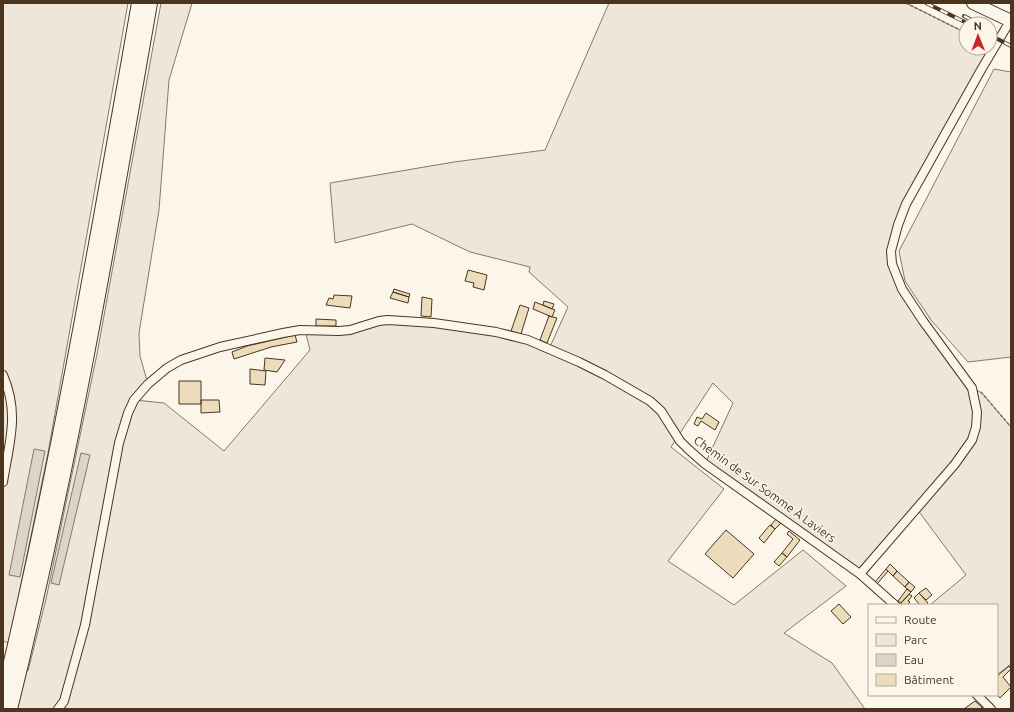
<svg xmlns="http://www.w3.org/2000/svg" width="1014" height="712" viewBox="0 0 1014 712" font-family="Ubuntu,sans-serif">
<rect width="100%" height="100%" fill="#fbf6e9"/>
<path fill="#ede6d9" stroke="#887966" d="M3,3H128L48,453L9,643L3,641Z
M161,3H192L169,80L159,210L139,333L140,356L148,384L135,400L164,403L224,451L310,350L305,330L339,331L379,321L496,332L549,349L568,307L529,272L530,267L470,252L412,224L335,243L330,183L454,162L545,150L609,3H906L966,33V48H990L914,190L891,251L902,289L972,388L982,393L1011,427V664L997,675V605H930L966,575L917,509L860,574L705,464L733,403L713,383L671,447L724,489L668,561L734,605L803,550L846,586L784,633L832,663L865,709H3V662L28,671L46,599L97,354Z
M994,69L1011,72V357L968,362L931,320L905,281L899,251Z"/>
<path fill="#dcd4c6" stroke="#887966" d="M34,449L45,451L20,577L9,575Z
M81,453L90,455L59,585L51,583Z"/>
<path fill="#ecdcbc" stroke="#4a3520" d="M468,270L487,275L484,290L473,287L474,283L465,281Z
M394,289L410,294L409,297L393,292Z
M393,292L409,297L408,303L390,298Z
M334,295L352,296L350,308L326,305L329,298L333,299Z
M422,297L432,299L431,317L421,316Z
M544,301L554,304L552,309L543,305Z
M535,302L555,310L552,317L533,309Z
M520,305L529,308L521,334H510Z
M549,316L557,318L547,343L540,340Z
M316,319L336,320V326H316Z
M295,335L297,342L271,347L234,359L232,352L247,346Z
M265,358L285,360L277,372L264,370Z
M250,369L266,371L265,385L250,384Z
M179,381H201V404H179Z
M201,400H219L220,412L201,413Z
M706,413L719,422L715,430L701,421L698,426L694,424L697,417L702,419Z
M776,519L781,523L775,529L771,525Z
M770,525L775,529L764,543L759,538Z
M726,530L754,554L733,578L705,554Z
M789,531L800,540L787,557L782,553L793,539L787,534Z
M782,553L787,557L779,566L774,562Z
M890,564L897,571L893,576L886,569Z
M886,569L888,571L877,584L875,582Z
M897,571L909,582L905,587L893,576Z
M909,582L915,587L911,592L905,587Z
M926,588L932,595L926,600L919,593Z
M907,589L911,592L901,603L898,601Z
M919,593L928,603L926,605H920L914,598Z
M909,594L912,596L908,601L910,602L907,605H902L901,603Z
M839,604L851,617L843,624L831,611Z
M1009,666L1011,669L1003,677L1011,687L1000,698L997,695V676Z
M975,701L982,707L980,709H964Z"/>
<g fill="none" stroke-linecap="round" stroke-linejoin="round">
<g stroke="#4a3520" stroke-width="10">
<path id="minor" d="M3,375C20,414 9,443 3,482
M860,574L955,464L972,440L976,427L977,412L972,388L923,321L902,289L892,264L891,251L898,225L906,204L981,70L1010,21
M977,695L991,709
M58,709L64,701L85,625L119,443L128,413L134,400L148,384L167,368L181,360L220,347L283,333L300,330L339,331L350,330L379,321L388,320L434,323L496,332L528,340L579,362L605,375L650,401L661,411L680,441L688,449L705,464L860,574L895,605"/>
</g>
<g stroke="#4a3520" stroke-width="14">
<path id="primary" d="M973,3L1011,21"/>
</g>
<g stroke="#4a3520" stroke-width="16">
<path id="motorway" d="M3,696C58,467 98,235 139,3
M10,709C68,476 109,239 150,3"/>
</g>
<path stroke="#7f6f5c" stroke-width="1.5" stroke-dasharray="3 2" stroke-linecap="butt" d="M906,3L966,33
M981,392L1011,427"/>
<use href="#minor" stroke="#fbf6e9" stroke-width="8"/>
<use href="#primary" stroke="#fbf6e9" stroke-width="12"/>
<use href="#motorway" stroke="#fbf6e9" stroke-width="14"/>
<g stroke="#4a3520" stroke-width="4">
<path id="rail" d="M926,3L969,24
M964,16L979,24
M990,35L1011,46"/>
</g>
<use href="#rail" stroke="#fbf6e9" stroke-width="2.5" stroke-dasharray="8" stroke-linecap="butt"/>
</g>
<g text-anchor="middle" dominant-baseline="central" stroke-width="3" stroke-linejoin="round" paint-order="stroke">
<g font-size="12" fill="#4a3520" stroke="#fbf6e9">
<text transform="translate(765 489) rotate(36)">Chemin de Sur Somme À Laviers</text>
</g>
</g>
<rect width="1014" height="712" fill="none" stroke="#4a3520" stroke-width="8"/>
<rect x="868" y="604" width="130" height="92" fill="#fbf6e9" stroke="#b4a999"/>
<rect x="876" y="617" width="20" height="6" fill="#fbf6e9" stroke="#b4a999"/>
<text x="904" y="624" font-size="12" fill="#4a3520">Route</text>
<rect x="876" y="634" width="20" height="12" fill="#ede6d9" stroke="#b4a999"/>
<text x="904" y="644" font-size="12" fill="#4a3520">Parc</text>
<rect x="876" y="654" width="20" height="12" fill="#dcd4c6" stroke="#b4a999"/>
<text x="904" y="664" font-size="12" fill="#4a3520">Eau</text>
<rect x="876" y="674" width="20" height="12" fill="#ecdcbc" stroke="#b4a999"/>
<text x="904" y="684" font-size="12" fill="#4a3520">Bâtiment</text>
<g transform="translate(978 36) rotate(359)"><circle r="19" fill="#fbf6e9" stroke="#b4a999"/>
<path d="M0-3L7 15L0 10L-7 15Z" fill="#c62828"/>
<text y="-6" font-size="11" font-weight="bold" text-anchor="middle" fill="#4a3520">N</text>
</g>
</svg>
